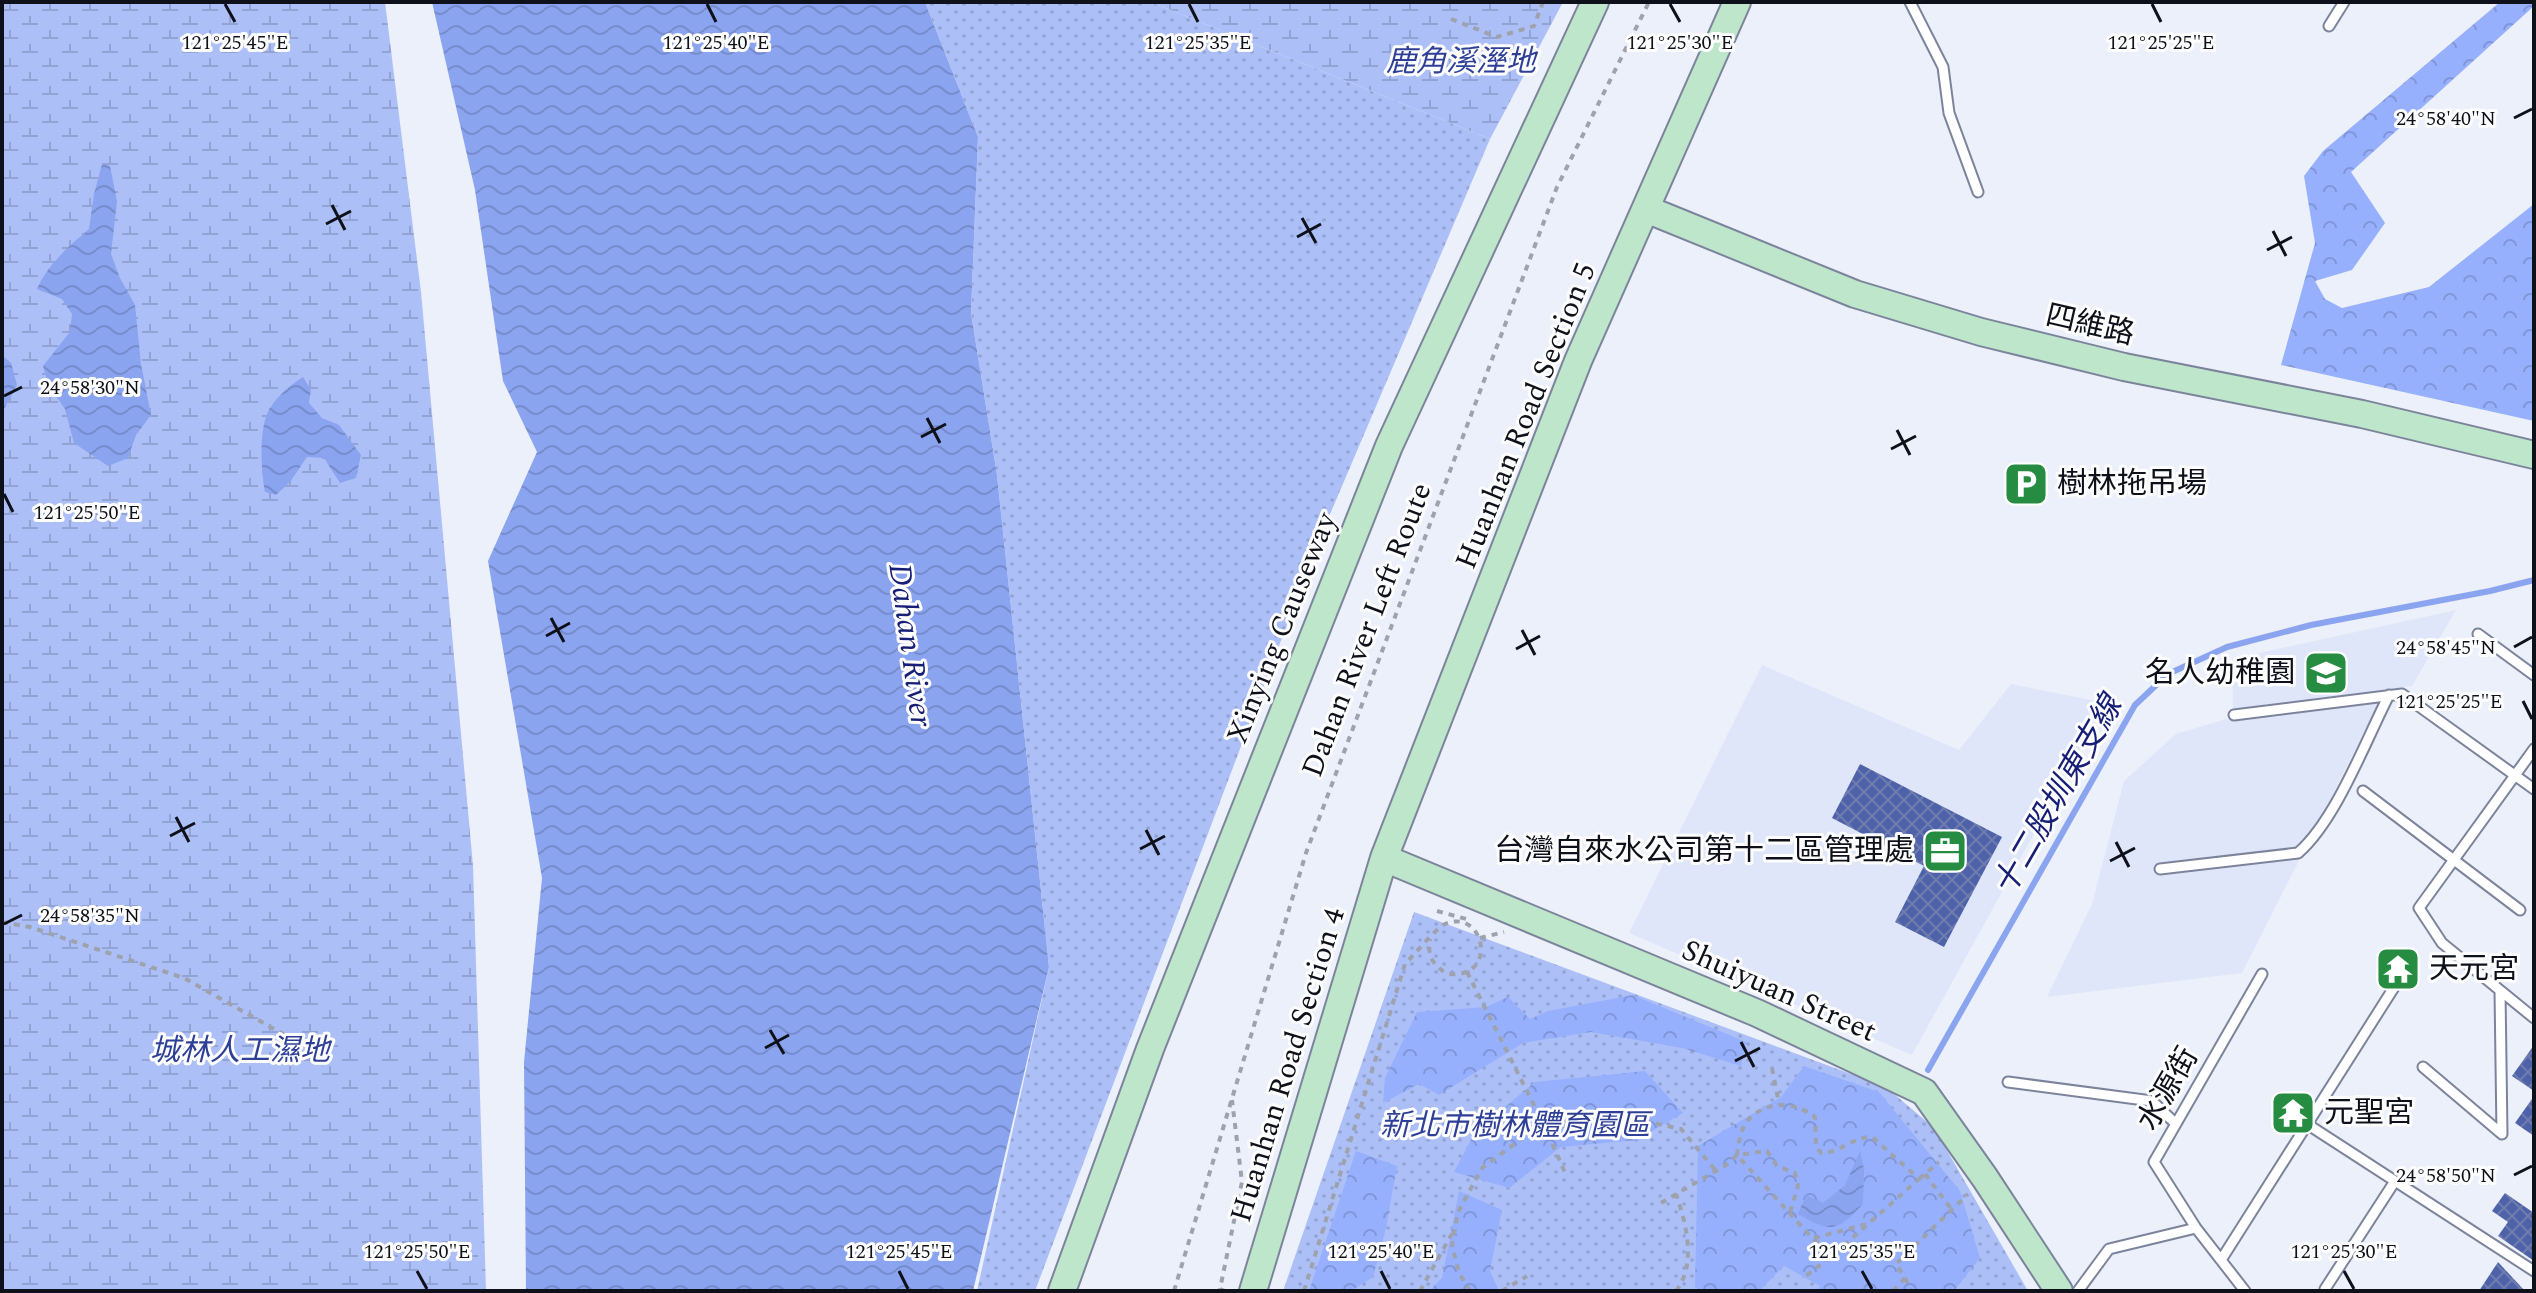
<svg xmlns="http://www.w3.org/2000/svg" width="2536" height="1293" viewBox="0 0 2536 1293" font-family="Spectral,'Noto Sans TC',serif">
<defs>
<pattern id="green-dots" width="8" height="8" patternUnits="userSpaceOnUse" patternTransform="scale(2)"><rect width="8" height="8" fill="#acbff7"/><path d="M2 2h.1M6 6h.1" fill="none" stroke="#93a3d3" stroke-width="1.8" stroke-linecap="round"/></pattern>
<pattern id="forest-crowns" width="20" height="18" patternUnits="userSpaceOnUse" patternTransform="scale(2)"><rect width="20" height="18" fill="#97b0fd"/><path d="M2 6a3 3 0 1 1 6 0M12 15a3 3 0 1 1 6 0" fill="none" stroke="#8196d8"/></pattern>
<pattern id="wetland-marsh" width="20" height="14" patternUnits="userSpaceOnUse" patternTransform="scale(2)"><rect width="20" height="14" fill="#acbff7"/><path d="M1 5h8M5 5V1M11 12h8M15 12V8" fill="none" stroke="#93a3d3"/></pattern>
<pattern id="water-waves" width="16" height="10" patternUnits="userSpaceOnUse" patternTransform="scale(2)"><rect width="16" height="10" fill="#8ba4f0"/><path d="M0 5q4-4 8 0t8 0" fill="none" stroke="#778ccd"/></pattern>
<pattern id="building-cross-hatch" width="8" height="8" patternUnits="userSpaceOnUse" patternTransform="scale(2)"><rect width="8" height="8" fill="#4e62a9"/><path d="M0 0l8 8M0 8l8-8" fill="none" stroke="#6e7cae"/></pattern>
</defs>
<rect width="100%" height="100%" fill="#ecf0fb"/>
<path fill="#dfe6fa" d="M2456,610L2412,686L2233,710L2232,659Z
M1762,665L1959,750L2011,684L2106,703L1912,1055L1629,933Z
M2379,703L2242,973L2047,997L2092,904L2124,781L2176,734L2223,720Z"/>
<path fill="url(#green-dots)" d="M925,2H1151L1490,139L1319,540L1035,1291H977L1049,967L997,475L971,313L978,137Z
M1414,912L1886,1087L1934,1128L2028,1291H1283Z"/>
<path fill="url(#forest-crowns)" d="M2500,2H2534V6L2351,172L2385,223L2352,270L2315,281L2325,299L2342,308L2429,287L2534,204V421L2281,365L2315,243L2304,176L2323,151Z
M1633,995L1746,1042L1741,1066L1682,1048L1591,1032L1523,1043L1439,1095L1419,1084L1383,1103L1385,1078L1417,1012L1486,1007L1508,997L1530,1019L1548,1011Z
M1804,1066L1879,1092L1960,1191L1980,1258L1954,1291H1817L1820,1286L1784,1266L1759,1291H1700L1695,1287L1698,1146L1781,1097Z
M1645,1071L1683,1113L1637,1140L1561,1147L1509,1188L1454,1172L1475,1132L1535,1082Z
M1356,1151L1397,1166L1386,1228L1373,1277L1351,1291H1309Z
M1459,1191L1502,1210L1490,1271L1499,1291H1429L1442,1278Z"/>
<path fill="url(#wetland-marsh)" d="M2,2H385L421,292L473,866L486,1291H2Z
M1151,2H1563L1490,139Z"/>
<path fill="url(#water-waves)" d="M432,2H925L978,137L971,313L997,475L1049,967L973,1291H526L524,1062L542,878L488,561L537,452L503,381L475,190Z
M102,164L110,166L117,201L111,254L120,278L135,305L141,364L151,415L136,435L128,458L108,466L74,443L65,409L48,385L43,366L70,332L72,314L62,299L37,289C48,264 69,246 89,229L94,194Z
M2,355L11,363L17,385L2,413Z
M303,377L311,390L309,403L322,418L339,425L361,455L356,478L340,483L324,458L307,457L290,482L276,495L265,492C261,471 259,434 267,414C274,398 289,386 303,377Z
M1860,1151L1864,1169L1863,1204C1836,1233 1831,1233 1798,1214L1806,1195L1823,1203L1845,1185Z"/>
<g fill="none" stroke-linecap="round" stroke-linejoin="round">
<path stroke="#8ba4f0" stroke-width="6" d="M1928,1070L2135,705L2168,674L2227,647L2311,625L2490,591L2534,580"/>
</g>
<path fill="url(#building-cross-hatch)" d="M1860,764L2002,837L1944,947L1895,922L1924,866L1832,818Z
M2534,1045V1091L2512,1076Z
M2534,1096V1136L2515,1123Z
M2505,1193L2534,1213V1261L2498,1236L2508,1222L2492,1211Z
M2498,1262L2525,1291H2479Z"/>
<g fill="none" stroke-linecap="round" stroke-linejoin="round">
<g stroke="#7c849c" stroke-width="13">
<path id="lane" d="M1910,2L1943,67L1949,113L1978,192
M2329,26L2344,2
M2478,634L2534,675
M2234,715L2402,694L2534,789
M2534,749L2419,908L2442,943L2534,1018
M2363,791L2520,910
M2160,869L2298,853C2336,820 2365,742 2389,695
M2423,1067L2502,1134L2500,991
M2008,1082L2152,1101L2176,1124
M2307,1124L2534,1271
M2221,1260L2412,959
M2325,1289L2395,1181
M2078,1291L2109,1249L2196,1228
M2245,1291L2196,1228L2154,1162L2262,974"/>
</g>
<g stroke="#7c849c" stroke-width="30">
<path id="secondary" d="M1646,209L1855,294L1981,332L2124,367L2362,414L2534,455
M1384,858L1757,1013L1924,1092L1985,1178L2059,1291
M1062,1291L1150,1049L1389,446L1595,2
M1253,1291L1384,858L1578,361L1737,2"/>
</g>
<path stroke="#9ea2ac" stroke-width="4" stroke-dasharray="6 6" stroke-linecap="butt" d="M1451,19L1497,37L1534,26L1543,2
M1437,911L1470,920
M2,922L30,927L184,978L290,1038
M1480,938L1504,932
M1467,972L1543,1123L1567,1177
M1772,1068L1779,1104
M1925,1174L1952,1210
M1919,1179L1939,1162
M1661,1203L1726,1165L1737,1155L1812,1238L1833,1255
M1790,1212L1798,1186L1795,1173L1777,1166L1767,1151L1737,1155C1739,1142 1740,1128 1750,1118C1769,1100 1796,1102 1815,1117L1816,1146L1821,1153C1840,1153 1854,1136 1872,1137L1919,1179L1833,1255L1802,1279
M1814,1238L1867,1224
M1905,1278L1911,1291
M1174,1291L1306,853L1557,187L1649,2
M1225,1291L1220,1289L1242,1182L1232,1100
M1304,1291L1405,964C1415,954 1435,929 1445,924C1484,907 1500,979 1448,974C1433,966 1427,956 1430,939
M1420,1291L1454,1230
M1470,1291L1459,1273L1452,1245L1458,1212L1482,1168L1543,1123L1612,1114L1681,1129L1716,1171
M1502,1291L1527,1276
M1676,1291C1697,1264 1686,1223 1676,1194
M1893,1291L1905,1278L1896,1264L1968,1194"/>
<use href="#lane" stroke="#fff" stroke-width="9"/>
<use href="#secondary" stroke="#bee6ca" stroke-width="26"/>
</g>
<path fill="none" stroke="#0e111a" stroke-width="3" d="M225,4L235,22M707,4L716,22M1189,4L1198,22M1670,4L1680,22M2152,4L2161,22M2514,118L2532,109M332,205L345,230M1302,218L1316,243M326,224L351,211M2273,231L2286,256M1297,237L1321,224M2267,250L2292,237M4,396L22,387M927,418L940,443M1897,430L1910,455M921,437L946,424M1891,449L1916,436M4,494L13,512M551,618L564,642M1522,630L1535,655M546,636L570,623M2514,647L2532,637M1516,649L1540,636M2523,701L2532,719M176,817L189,842M1146,830L1159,855M170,836L195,823M2116,842L2129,867M1140,849L1165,836M2110,861L2135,848M4,924L22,915M770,1030L784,1054M1741,1042L1754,1067M765,1048L789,1035M1735,1061L1760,1048M2514,1175L2532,1166M417,1271L427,1289M899,1271L908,1289M1381,1271L1390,1289M1862,1271L1872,1289M2344,1271L2354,1289"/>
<defs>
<g id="parking-square" transform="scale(2.3)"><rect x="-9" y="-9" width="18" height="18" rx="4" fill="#268c42" stroke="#fdfdfd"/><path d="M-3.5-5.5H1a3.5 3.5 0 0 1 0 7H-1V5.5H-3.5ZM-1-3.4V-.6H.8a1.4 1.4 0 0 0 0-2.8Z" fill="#fff"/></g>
<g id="school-square" transform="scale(2.3)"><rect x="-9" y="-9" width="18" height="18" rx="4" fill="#268c42" stroke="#fdfdfd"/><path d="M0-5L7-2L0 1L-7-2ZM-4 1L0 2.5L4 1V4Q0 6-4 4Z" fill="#fff"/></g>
<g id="office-square" transform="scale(2.3)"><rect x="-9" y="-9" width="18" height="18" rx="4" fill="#268c42" stroke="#fdfdfd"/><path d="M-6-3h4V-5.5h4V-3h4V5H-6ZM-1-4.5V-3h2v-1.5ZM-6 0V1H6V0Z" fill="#fff"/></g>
<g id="temple-square" transform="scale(2.3)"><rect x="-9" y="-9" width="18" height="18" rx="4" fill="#268c42" stroke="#fdfdfd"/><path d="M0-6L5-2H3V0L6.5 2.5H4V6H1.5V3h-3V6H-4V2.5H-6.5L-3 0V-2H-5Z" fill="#fff"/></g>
</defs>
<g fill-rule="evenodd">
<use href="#parking-square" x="2026" y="484"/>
<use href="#school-square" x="2326" y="673"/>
<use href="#office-square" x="1945" y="851"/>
<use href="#temple-square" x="2398" y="969"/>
<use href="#temple-square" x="2293" y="1113"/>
</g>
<g text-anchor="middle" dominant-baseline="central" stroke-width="6" stroke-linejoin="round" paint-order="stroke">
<g font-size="30" font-style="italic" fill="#2d3f97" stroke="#fdfdfd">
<text x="1461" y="62">鹿角溪溼地</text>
<text x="240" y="1051">城林人工濕地</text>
<text x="1515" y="1126">新北市樹林體育園區</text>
</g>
<g font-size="30" fill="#0e111a" stroke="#fdfdfd">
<text transform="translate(2090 325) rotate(13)">四維路</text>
<text transform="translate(1526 416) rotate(-68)">Huanhan Road Section 5</text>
<text transform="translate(1282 628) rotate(-68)">Xinying Causeway</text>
<text transform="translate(1367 630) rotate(-69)">Dahan River Left Route</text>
<text transform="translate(1779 991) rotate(24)">Shuiyuan Street</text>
<text transform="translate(1288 1065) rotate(-73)">Huanhan Road Section 4</text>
<text transform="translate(2168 1089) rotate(-60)">水源街</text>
</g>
<g font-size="30" fill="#0e111a" stroke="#fdfdfd" text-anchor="start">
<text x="2057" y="484">樹林拖吊場</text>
<text x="2295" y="673" text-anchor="end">名人幼稚園</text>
<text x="1914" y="851" text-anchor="end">台灣自來水公司第十二區管理處</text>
<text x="2429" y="969">天元宮</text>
<text x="2324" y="1113">元聖宮</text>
</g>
<g font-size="32" font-style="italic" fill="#161e75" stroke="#fdfdfd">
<text transform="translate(910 645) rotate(82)">Dahan River</text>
<text transform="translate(2058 796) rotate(-60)">十二股圳東支線</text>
</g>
</g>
<g font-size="20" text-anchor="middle" fill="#0e111a" stroke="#fdfdfd" stroke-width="6" stroke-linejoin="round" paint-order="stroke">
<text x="235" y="49">121°25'45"E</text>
<text x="716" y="49">121°25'40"E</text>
<text x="1198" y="49">121°25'35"E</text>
<text x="1680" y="49">121°25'30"E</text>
<text x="2161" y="49">121°25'25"E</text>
<text x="2446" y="125">24°58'40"N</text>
<text x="90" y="394">24°58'30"N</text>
<text x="87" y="519">121°25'50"E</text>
<text x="2446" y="654">24°58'45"N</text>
<text x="2449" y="708">121°25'25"E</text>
<text x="90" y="922">24°58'35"N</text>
<text x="2446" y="1182">24°58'50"N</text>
<text x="417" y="1258">121°25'50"E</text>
<text x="899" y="1258">121°25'45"E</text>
<text x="1381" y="1258">121°25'40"E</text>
<text x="1862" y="1258">121°25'35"E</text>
<text x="2344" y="1258">121°25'30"E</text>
</g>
<rect width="2536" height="1293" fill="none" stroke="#0e111a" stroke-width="8"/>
</svg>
